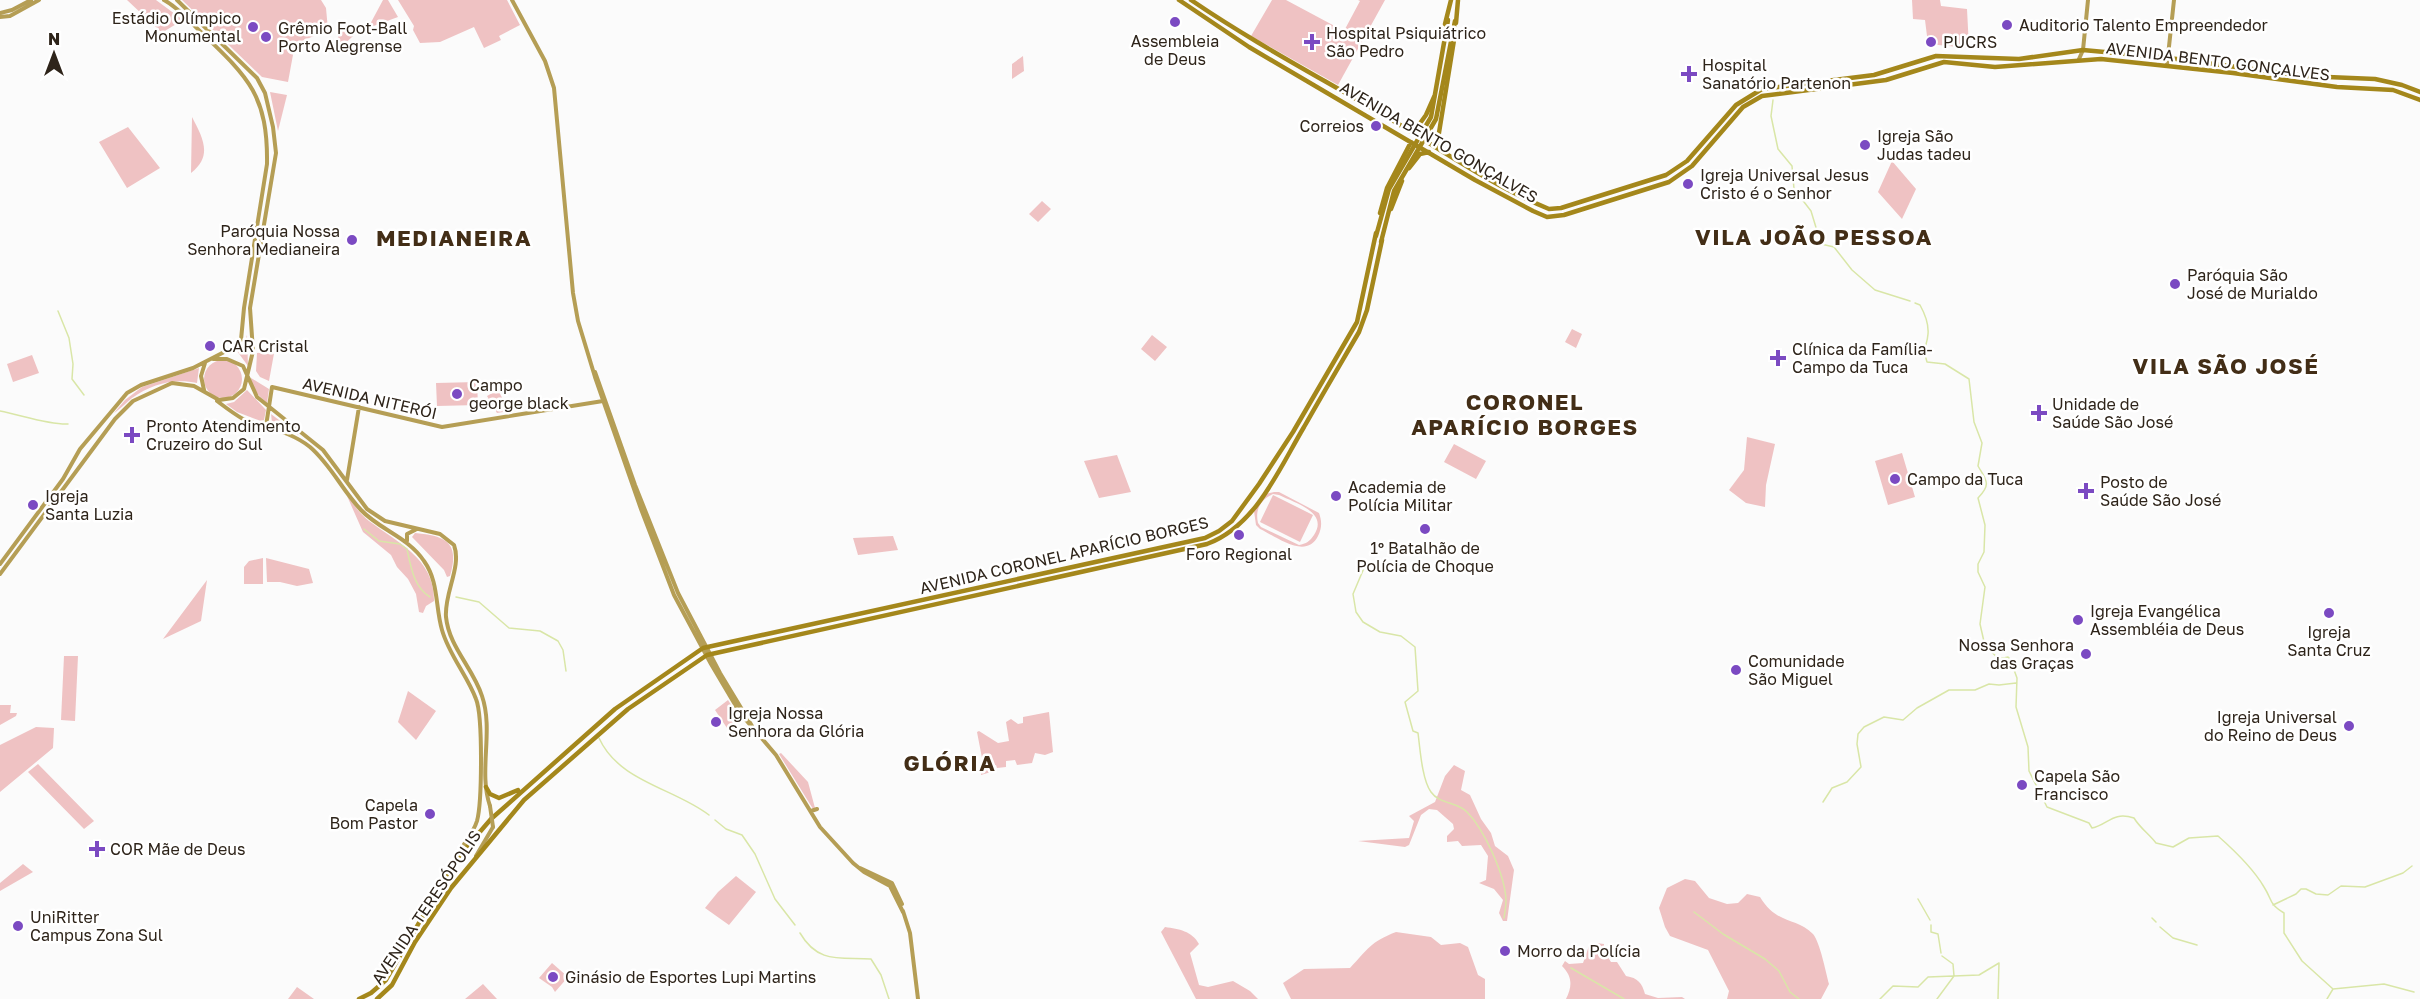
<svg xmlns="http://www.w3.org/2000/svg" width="2420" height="999" viewBox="0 0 2420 999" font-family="'Golos Text',sans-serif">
<rect width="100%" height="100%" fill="#fbfbfb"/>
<path fill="#efc2c3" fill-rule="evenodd" d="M127,0H156L183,20L163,32L160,31Z
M182,0H321L326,8L328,30L295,44L288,82L262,77Z
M383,0H388L398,17L368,28Z
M398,0H507L520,25L499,36L501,40L484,48L474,27L440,42L420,43L413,30L414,26Z
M1272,0H1286L1344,31L1360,1L1358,0H1385L1338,85L1251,36Z
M1912,0H1940L1941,6L1967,9L1969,48L1928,44L1925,20L1913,19Z
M342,20L353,36L336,52L340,21Z
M1023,56L1024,71L1012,79V64Z
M270,92L287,95L278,131Z
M192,117C203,138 213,156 191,173Z
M128,127L160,168L127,188L99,142Z
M1892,161L1916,189L1902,219L1878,192Z
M1042,201L1051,209L1038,222L1029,214Z
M1572,329L1582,334L1576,348L1565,342Z
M247,335L248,366L237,351L245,341Z
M1152,335L1167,347L1155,361L1141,349Z
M270,348H275L269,381L260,377L256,371L257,353L269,352Z
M32,355L39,373L13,382L7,364Z
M204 379a19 19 0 1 1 38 0a19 19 0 1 1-38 0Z
M199,368L197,383C174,378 152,384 132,398C126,403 119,410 114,413L125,400L142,387Z
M251,378L269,389L267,403C259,396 250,388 251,378Z
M477,382L478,405L437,406L436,383Z
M247,390L266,410L264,420L261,421L237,412L226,404L234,402Z
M498,390L509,411L497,413L487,396Z
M271,413V414L299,435L272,424Z
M1747,437L1775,444L1766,485L1765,507L1746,503L1729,490L1744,470Z
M1454,444L1486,461L1476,479L1444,462Z
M1902,453L1915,497L1888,505L1875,461Z
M1117,455L1131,492L1099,498L1084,461Z
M1274,492H1279L1319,513C1322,521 1322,528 1318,536C1306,560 1277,537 1260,529L1256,525L1254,511L1265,494ZM1273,494L1279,495C1295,503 1329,512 1314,535C1310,541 1306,544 1299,545L1261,527L1258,523C1255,510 1260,500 1273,494Z
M1273,495L1313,515L1300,542L1260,522Z
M347,496C354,505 360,514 369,521C397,542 435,559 434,601L426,606L423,613L419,612L416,594L408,579L397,567L391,555L363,532Z
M415,533C446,536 460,542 450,576L447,577L444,570L412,537Z
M893,536L898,550L858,555L853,538Z
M263,558V584H244V567L249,561Z
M266,558L309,569L313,583L297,586L280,582H267Z
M207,580L201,621L163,639Z
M64,656H78L75,721L61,720Z
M408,691L436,711L416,740L398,722Z
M728,700L739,717L727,728L715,710Z
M0,705H11L10,713H17L16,716L0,725Z
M1049,712L1053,752L1045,755L1035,753L1032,763L1017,765L1015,760L1006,761V767L997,768L996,765L992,766L991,772L981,775L982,758L977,732L979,731L998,743L1009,741L1006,722L1011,719L1018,724L1023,723V717Z
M36,727L54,728L53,748L0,792V745Z
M781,753L808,782L815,808L813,809L779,754Z
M38,764L94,821L84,829L28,772Z
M1454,765L1465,771L1461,790L1470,795L1481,819L1491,833L1495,846L1508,856L1514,870L1507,921H1503L1499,913L1503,900L1494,889L1479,883L1486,880L1488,856L1481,845L1462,846L1458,841L1447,842V836L1454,829L1453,824L1437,810L1429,809L1421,815L1409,845L1405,847L1358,841L1409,838L1414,821L1409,816L1435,802L1445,776Z
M23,864L33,872L0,891V883Z
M736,876L756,892L729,925L705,908L718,892Z
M1685,879L1695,881L1709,898L1727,904L1738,903L1747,894L1760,897C1777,925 1796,917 1813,934C1820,942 1826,973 1829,984L1821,999H1727L1729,991L1708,950L1670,936L1665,927L1659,908L1667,888Z
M1165,927C1179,929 1192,931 1199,944L1190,953L1199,985L1208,987L1233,981L1250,991L1258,999H1196L1161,932Z
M1396,932L1431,937L1441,945L1460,943L1468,947L1478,975L1485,979V999H1291L1283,983L1304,969L1350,968C1368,949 1370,942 1396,932Z
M1596,943L1604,944V951L1611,962H1617L1626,976C1638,978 1642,983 1645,994L1658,998L1682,997L1685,999H1566C1572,987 1573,977 1562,966L1565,961L1569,964L1583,963L1589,946Z
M552,963L568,977L555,992L552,987L539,978Z
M483,984L497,999H465Z
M297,987L314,999H288Z"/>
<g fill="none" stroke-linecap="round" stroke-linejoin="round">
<path stroke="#d9e6a7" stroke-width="1.5" d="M1773,100L1771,116L1778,149L1792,166L1794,189L1811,211L1821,244L1834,247L1852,270L1875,290L1910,301
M1915,303L1920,305C1925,314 1929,323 1928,334C1927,347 1922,347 1927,362L1945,364L1969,379L1974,422L1982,443L1978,466C1986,480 1992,484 1978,498L1985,525L1984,552L1978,564V572L1985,587L1980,624L1985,646L1999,659L2008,657L2010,659L2017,678L2016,707L2028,747L2029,771L2047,807L2089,823L2092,828C2108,825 2112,811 2134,818C2140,828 2149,834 2156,843L2173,847L2189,838L2218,836C2235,851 2253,868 2264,887C2273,901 2268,903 2284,913V933L2302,961L2333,989L2327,999
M58,311L69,338L73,364L72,379L84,395
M0,411C21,415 49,425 68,424
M364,529L379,541L400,544L407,549C411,568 414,587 430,597
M1364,568L1353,594L1356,612L1363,622L1380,632L1401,636L1415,647L1418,691L1405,702L1413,731L1418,733C1420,748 1422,780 1431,792C1439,804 1458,802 1467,812C1484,829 1505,875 1506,900C1506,906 1505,912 1504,918
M456,597L479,602L509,628L540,631L558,641L563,650L566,671
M599,738C619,782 674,788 709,815
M1823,802L1832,788L1847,782L1861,767L1857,744L1858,734L1864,727L1884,717L1903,720L1917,708L1949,690H1975L1989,684L1999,685L2016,683
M715,820L726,829L742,835L755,854L775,899L795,925
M1918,899L1930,920
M2273,905L2296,894L2301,889H2306L2316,894L2328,895L2341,886L2365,887L2403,873L2412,866
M1694,912L1723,934L1765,959L1779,971L1790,992L1799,999
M2152,918L2156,922
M1931,925V932L1938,934L1941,953
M2160,927L2173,938L2197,945
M800,933C818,964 840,957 871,959L881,975L889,999
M1571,968L1624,999
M2333,989L2384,984L2414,992
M1880,999L1893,986L1918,987L1928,977L1979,975L1999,963L1998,999
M1937,999L1954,976L1953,964L1942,956"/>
<path stroke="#b59e55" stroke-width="4" d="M512,0L545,61L554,88L573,293L578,321L595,377L641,509L674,595L711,664L740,713L776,755L820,827L853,863L864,872L890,886L903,912
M0,13L12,10L31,0
M0,17L10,16L39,0
M2079,59L2083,50L2088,0
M2167,65L2174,0
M213,359H227L243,366L257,397L323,450L367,509L385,521L440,534L454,545C462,567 444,593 446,617C449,647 473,668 482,696C494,731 478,771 490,806
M595,372L635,485L678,593L720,673L752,726
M204,390L201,376L205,363
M217,401C225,407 234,414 243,419C266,428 290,431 310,447C331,465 342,490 361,510C380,530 408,537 424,561C439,582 435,606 442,630C449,655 467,675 476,699C483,716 482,803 477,821C473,834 463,844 457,856
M266,426L272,387L442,427L603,401
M347,480L359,407
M407,541V534L415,530
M0,564L63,479L80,449L127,393L141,385L193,368L232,348L241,340L244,308L267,164C268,96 249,78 202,33C190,22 179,8 164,0
M0,574L115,419L133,401L172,383L194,386L219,400L233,398L244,389L253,351L250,308L276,153L273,127L265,93L257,78L177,0
M811,811L817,809
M476,856L493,827
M860,868L892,883L902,904
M903,911L910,933L918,999"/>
<path stroke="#a4871b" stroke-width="4.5" d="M1179,0L1249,47L1475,180L1533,211L1547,217L1564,215L1669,182L1692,166L1743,107L1762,96L1886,80L1944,62L1995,67L2101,59L2233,73L2337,87L2393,90L2420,100
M1191,0C1254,43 1321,78 1387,117C1440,149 1491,185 1549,209L1561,208L1666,175L1687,161L1736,105L1762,89L1874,75L1936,56L2019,59L2083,50L2169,58L2304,76L2375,79L2402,85L2420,92
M1456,23L1458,0
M1445,24L1451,0
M1413,133L1426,115L1434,97
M1439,149L1437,145L1455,34
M1409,168L1420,154L1429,152
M1391,209L1402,181
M1380,213L1387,188L1411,142
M486,787L490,794L499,798L518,790
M359,999L371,993L386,980L454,862L491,819L615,709L703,648L1205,538L1219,531L1232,521L1259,484L1293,432L1357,322L1376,233
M377,999L392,985L415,942L451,888L524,800L628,709L707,655L1207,544C1256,526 1279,469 1304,427C1322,395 1341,363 1359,332L1367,310L1382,240"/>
<path stroke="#b59e55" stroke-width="4" d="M490,806L493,827"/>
<path stroke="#a4871b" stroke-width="4.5" d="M1376,236L1389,189L1431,117L1448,20
M1381,242L1394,191L1436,119L1455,21"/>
</g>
<g fill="#7b4ac2" stroke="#fff" stroke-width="2">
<circle cx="1175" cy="22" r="6"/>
<circle cx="2007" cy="25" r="6"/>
<circle cx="253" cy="27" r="6"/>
<circle cx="266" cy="37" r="6"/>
<path d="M1309 33h6v6h6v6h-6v6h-6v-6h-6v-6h6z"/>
<circle cx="1931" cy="42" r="6"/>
<path d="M1686 65h6v6h6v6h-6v6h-6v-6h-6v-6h6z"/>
<circle cx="1376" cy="126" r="6"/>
<circle cx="1865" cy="145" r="6"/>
<circle cx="1688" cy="184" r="6"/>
<circle cx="352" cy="240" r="6"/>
<circle cx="2175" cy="284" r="6"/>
<circle cx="210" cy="346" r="6"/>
<path d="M1775 349h6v6h6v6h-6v6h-6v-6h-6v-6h6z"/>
<circle cx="457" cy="394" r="6"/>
<path d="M2036 404h6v6h6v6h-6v6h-6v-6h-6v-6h6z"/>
<path d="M129 426h6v6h6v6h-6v6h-6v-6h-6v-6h6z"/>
<circle cx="1895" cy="479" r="6"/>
<path d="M2083 482h6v6h6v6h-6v6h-6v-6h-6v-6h6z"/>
<circle cx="1336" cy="496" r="6"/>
<circle cx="33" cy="505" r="6"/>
<circle cx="1425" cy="529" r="6"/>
<circle cx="1239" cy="535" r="6"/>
<circle cx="2329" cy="613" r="6"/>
<circle cx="2078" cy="620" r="6"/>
<circle cx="2086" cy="654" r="6"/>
<circle cx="1736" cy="670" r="6"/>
<circle cx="716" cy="722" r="6"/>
<circle cx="2349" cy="726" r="6"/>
<circle cx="2022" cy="785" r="6"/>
<circle cx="430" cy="814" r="6"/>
<path d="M94 840h6v6h6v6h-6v6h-6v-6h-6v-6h6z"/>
<circle cx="18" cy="926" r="6"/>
<circle cx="1505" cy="951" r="6"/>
<circle cx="553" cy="977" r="6"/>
</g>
<g text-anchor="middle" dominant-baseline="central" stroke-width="5" stroke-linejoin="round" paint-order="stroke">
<g font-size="16" fill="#2e241a" stroke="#fff" text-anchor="start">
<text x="241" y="18" text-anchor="end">Estádio Olímpico<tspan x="241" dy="18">Monumental</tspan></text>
<text x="2019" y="25">Auditorio Talento Empreendedor</text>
<text x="278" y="28">Grêmio Foot-Ball<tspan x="278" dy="18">Porto Alegrense</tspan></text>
<text x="1326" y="33">Hospital Psiquiátrico<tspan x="1326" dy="18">São Pedro</tspan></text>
<text x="1175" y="41" text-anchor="middle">Assembleia<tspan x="1175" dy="18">de Deus</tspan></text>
<text x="1943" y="42">PUCRS</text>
<text x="1702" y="65">Hospital<tspan x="1702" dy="18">Sanatório Partenon</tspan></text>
<text x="1364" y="126" text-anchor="end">Correios</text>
<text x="1877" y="136">Igreja São<tspan x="1877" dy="18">Judas tadeu</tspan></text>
<text x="1700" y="175">Igreja Universal Jesus<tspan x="1700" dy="18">Cristo é o Senhor</tspan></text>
<text x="340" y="231" text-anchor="end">Paróquia Nossa<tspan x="340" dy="18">Senhora Medianeira</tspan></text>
<text x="2187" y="275">Paróquia São<tspan x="2187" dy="18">José de Murialdo</tspan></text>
<text x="222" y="346">CAR Cristal</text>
<text x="1792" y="349">Clínica da Família-<tspan x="1792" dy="18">Campo da Tuca</tspan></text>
<text x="469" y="385">Campo<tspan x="469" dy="18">george black</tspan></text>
<text x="2052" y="404">Unidade de<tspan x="2052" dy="18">Saúde São José</tspan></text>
<text x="146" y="426">Pronto Atendimento<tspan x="146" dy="18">Cruzeiro do Sul</tspan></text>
<text x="1907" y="479">Campo da Tuca</text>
<text x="2100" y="482">Posto de<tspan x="2100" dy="18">Saúde São José</tspan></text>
<text x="1348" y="487">Academia de<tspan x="1348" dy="18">Polícia Militar</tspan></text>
<text x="45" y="496">Igreja<tspan x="45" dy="18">Santa Luzia</tspan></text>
<text x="1425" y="548" text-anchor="middle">1º Batalhão de<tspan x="1425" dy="18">Polícia de Choque</tspan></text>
<text x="1239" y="554" text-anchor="middle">Foro Regional</text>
<text x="2090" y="611">Igreja Evangélica<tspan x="2090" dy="18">Assembléia de Deus</tspan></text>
<text x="2329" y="632" text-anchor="middle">Igreja<tspan x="2329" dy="18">Santa Cruz</tspan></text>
<text x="2074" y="645" text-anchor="end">Nossa Senhora<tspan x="2074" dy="18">das Graças</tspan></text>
<text x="1748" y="661">Comunidade<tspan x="1748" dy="18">São Miguel</tspan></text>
<text x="728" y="713">Igreja Nossa<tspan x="728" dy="18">Senhora da Glória</tspan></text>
<text x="2337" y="717" text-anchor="end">Igreja Universal<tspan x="2337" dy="18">do Reino de Deus</tspan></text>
<text x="2034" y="776">Capela São<tspan x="2034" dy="18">Francisco</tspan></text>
<text x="418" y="805" text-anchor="end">Capela<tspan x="418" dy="18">Bom Pastor</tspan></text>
<text x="110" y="849">COR Mãe de Deus</text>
<text x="30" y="917">UniRitter<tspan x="30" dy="18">Campus Zona Sul</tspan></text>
<text x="1517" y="951">Morro da Polícia</text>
<text x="565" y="977">Ginásio de Esportes Lupi Martins</text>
</g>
<g font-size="16" fill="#2e241a" stroke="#fff">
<text transform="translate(2218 61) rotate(7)">AVENIDA BENTO GONÇALVES</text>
<text transform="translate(1439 142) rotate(30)">AVENIDA BENTO GONÇALVES</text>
<text transform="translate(370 398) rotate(13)">AVENIDA NITERÓI</text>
<text transform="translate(1064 555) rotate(-13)">AVENIDA CORONEL APARÍCIO BORGES</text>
<text transform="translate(426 907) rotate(-56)">AVENIDA TERESÓPOLIS</text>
</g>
<g font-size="22" font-weight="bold" letter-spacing="1.5" fill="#432e17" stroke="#fff">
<text x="1814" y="236">VILA JOÃO PESSOA</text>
<text x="454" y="237">MEDIANEIRA</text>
<text x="2226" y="365">VILA SÃO JOSÉ</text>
<text x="1525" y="401">CORONEL<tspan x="1525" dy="25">APARÍCIO BORGES</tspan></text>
<text x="950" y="762">GLÓRIA</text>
</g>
</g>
<g transform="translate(54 54)" stroke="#ffffff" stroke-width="4.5" paint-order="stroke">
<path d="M0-4.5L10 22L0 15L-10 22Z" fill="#2e241a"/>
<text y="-9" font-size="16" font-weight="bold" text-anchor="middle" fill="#2e241a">N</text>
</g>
</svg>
